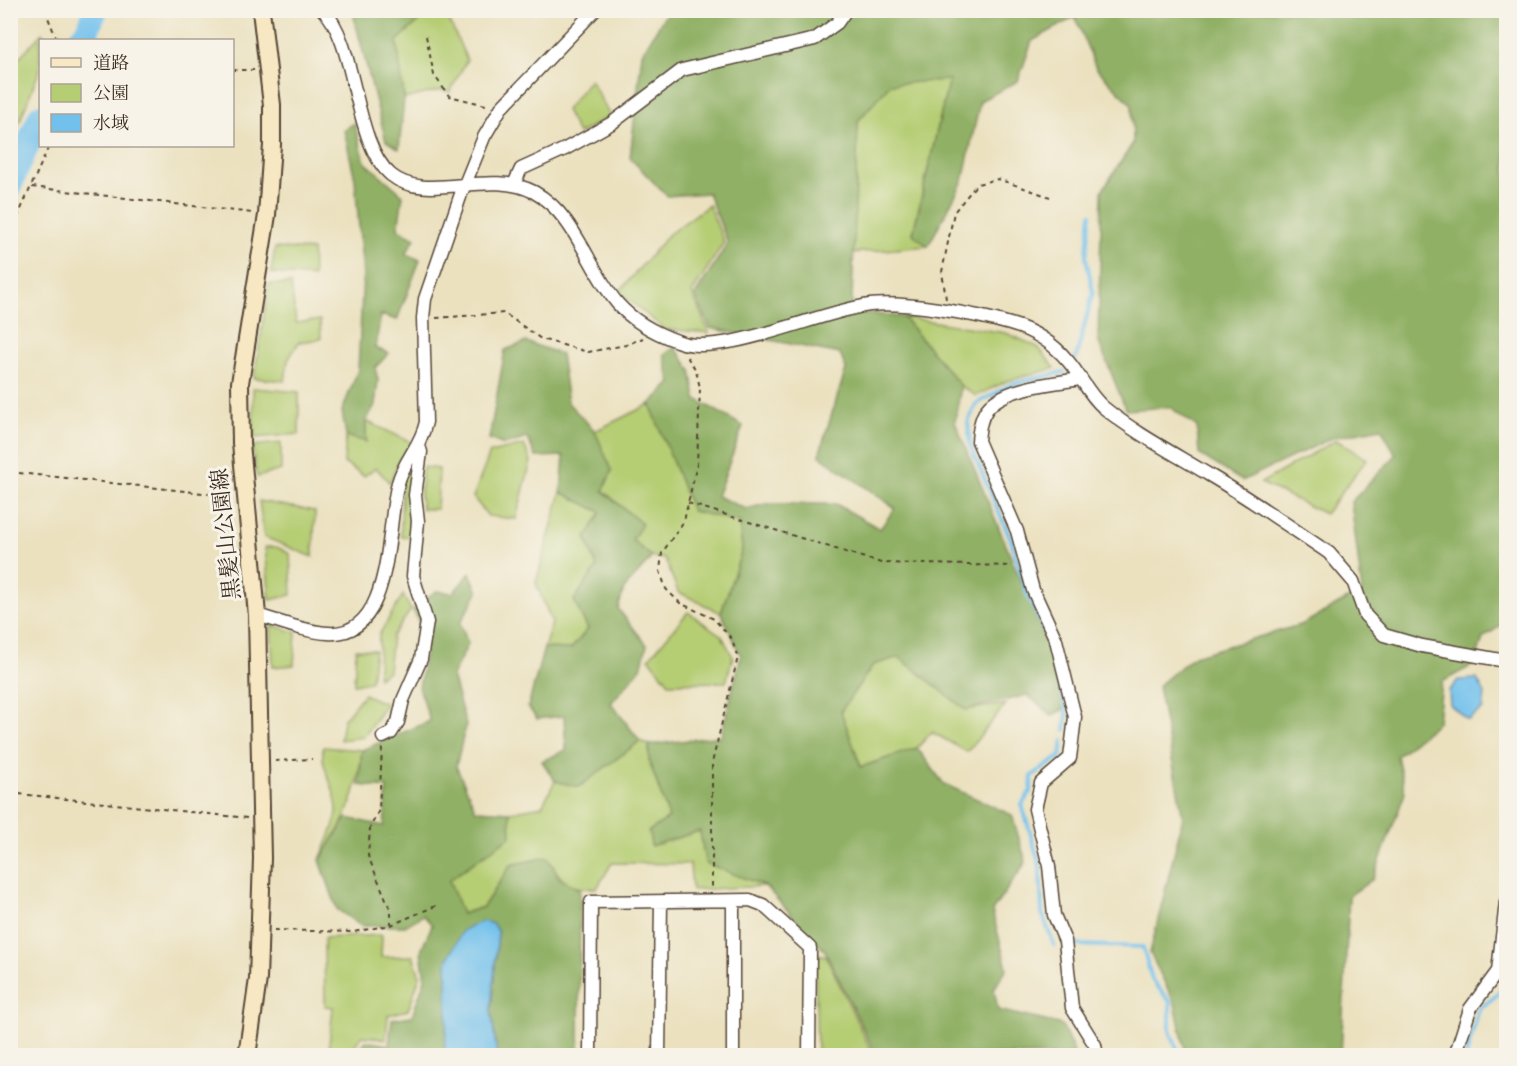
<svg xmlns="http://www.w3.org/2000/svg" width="1517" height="1066" viewBox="0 0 1517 1066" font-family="'IM FELL English','Noto Serif JP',serif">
<rect width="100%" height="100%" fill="#f7f3e8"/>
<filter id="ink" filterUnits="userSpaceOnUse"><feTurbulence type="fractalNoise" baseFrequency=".0167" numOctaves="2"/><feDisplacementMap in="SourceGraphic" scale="12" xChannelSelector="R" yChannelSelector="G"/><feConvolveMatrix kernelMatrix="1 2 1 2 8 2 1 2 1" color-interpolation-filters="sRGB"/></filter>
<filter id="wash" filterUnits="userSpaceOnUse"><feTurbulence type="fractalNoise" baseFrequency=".008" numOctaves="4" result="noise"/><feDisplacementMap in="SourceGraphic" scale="24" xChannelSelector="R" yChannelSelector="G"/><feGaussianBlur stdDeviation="1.35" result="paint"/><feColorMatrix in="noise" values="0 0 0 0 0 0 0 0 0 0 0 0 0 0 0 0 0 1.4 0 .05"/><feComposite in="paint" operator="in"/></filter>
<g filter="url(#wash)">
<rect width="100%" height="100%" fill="#ebe1bf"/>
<path fill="#b5cd73" stroke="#787c48" stroke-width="1.5" d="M430,11H469L449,20L467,60L450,92L441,90L404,99L397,41Z
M42,33L52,40H40V69L11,144V73L15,62Z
M590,79L610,116L578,134L566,110Z
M949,79L913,233L928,246L853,253L858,121L890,84Z
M709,205L724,242L692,293L709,333L664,329L619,292L669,234Z
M275,248L312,250L313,277L271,273Z
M269,284H291L296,323L320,320L321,339L299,342L288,360L285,381L254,378Z
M903,317L1006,333L1038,347L1055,368L1007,381L976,396L961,386Z
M253,388L299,392V434L254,438Z
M650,404L692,510L740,522L742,550L721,613L678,592L665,559L652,557L632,540L641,524L603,490L595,431Z
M366,421L413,443L399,460L390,483L376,468L364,476L344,463L346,436L366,441Z
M1336,440L1367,459L1325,514L1261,483Z
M281,443V470L257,477L252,446Z
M524,445L531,461L516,519L488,516L473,497L490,453Z
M423,467L439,469L437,509H422L420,496Z
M406,470L415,471L409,496L412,537L401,536L402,483Z
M561,492L601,512L586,538L597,567L574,600L588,629L571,649L544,648L552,623L536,583Z
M259,501L315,511L313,557L264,537Z
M265,547H277L290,554L292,595L270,600Z
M403,595L411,610L392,636L388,671L378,678L379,635Z
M688,612L722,636L733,657L726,682L669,683L649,658Z
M271,625L296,632L294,665L273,667Z
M356,649L375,650L371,681L354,684Z
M899,657L966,710L1006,704L967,752L932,732L917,748L861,767L840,711L873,665Z
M364,694L386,704L364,737L340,740L343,720Z
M640,741L649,745V760L669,818L649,831H700L706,863L765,886L692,890L690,864L612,863L597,888C565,890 562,881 548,857L511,865L483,907L461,914L449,880L510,836V812L542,806L555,781L579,787Z
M323,747L362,750C357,799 346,819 320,860C325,846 336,826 337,811C337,787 320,771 323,747Z
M382,935L381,957L413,956L420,976L408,1010L388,1015L386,1039L362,1036L347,1055L328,1054L333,1007L325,1006L324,938Z
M815,953L826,956L873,1055H817Z"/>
<path fill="#90b065" stroke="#666d42" stroke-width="1.5" d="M359,10L430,11L397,41L404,99L399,149L386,141L354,17Z
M668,11H1506V622L1483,638L1475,664L1442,682L1438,722L1397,756L1405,793L1373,879L1349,896L1341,1055H1186L1175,1004L1150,953L1183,817L1158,686L1194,656L1303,624L1362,591L1351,502L1396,455L1381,428L1334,437L1242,481L1199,454L1197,427L1170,407L1126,410L1098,340L1102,191L1133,143L1132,105L1096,68L1075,17L1032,41L1018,81L980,101L963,181L928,246L913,234L949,80L890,84L858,121L852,300L856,312L903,317L961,386L955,422L1049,649L1064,709L1052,715L1027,695L966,710L899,657L873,665L841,711L861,767L917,748L944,784L1012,815L1026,862L992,911L1007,968L994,989L998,1010L1062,1025L1075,1055H876L825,951L765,886L705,863L700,831L651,846L649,831L669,818L649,760V745L721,736L741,656L721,613L742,550L740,522L692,511L650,404L671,383L664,355L675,347L691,370L696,399L743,426L717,496L746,509L766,504H836L880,529L895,508L819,455L846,369L840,354L710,328L695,295L728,243L708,193L667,196L630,158L642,53Z
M354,123L365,162L403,195L398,229L415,238L406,254L420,260L397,320L381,315L375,348L389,353L375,368L378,380L375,405L366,421V442L346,436L342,411L358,370L363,276L355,179L344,130Z
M526,342L561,354L568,403L595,431L612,471L603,491L642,524L632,540L652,557L624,589L618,609L647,645L641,668L611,703L640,741L579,787L555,781L542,761L566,750L564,716L537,719L528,707L544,648L571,649L588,629L574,600L597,567L586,538L601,512L561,492L564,456L536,457L527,438L504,445L489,439L505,350Z
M470,573L478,592L460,623L468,644L452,676L466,725L456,766L476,810L510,812L511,836L449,880L462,914L483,907L511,865L548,857L559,878L580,889L579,1055H497L491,1009L498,933L447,1022L444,1055H353L366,1041L389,1045L392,1019L412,1016L425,979L421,951L432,925L423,915L405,926H361L337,909L320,860L347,818L384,826L387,788L359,785L362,750L430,721L419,688L427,642L413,610L436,591L453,593Z"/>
<path fill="#72c1ed" stroke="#567686" stroke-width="1.5" d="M1477,679L1485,694L1483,709L1468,720L1450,705L1449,691L1458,680Z
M482,921L493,924L498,932L491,1009L497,1055H444L447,1022V960L463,930Z"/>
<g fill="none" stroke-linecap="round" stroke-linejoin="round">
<path stroke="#72c1ed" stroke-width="4" d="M1076,358L1093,292L1086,258L1091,214
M1064,372L1012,384L976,404L968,422L970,445L1011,540L1027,594L1052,647L1067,714L1065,730
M1054,945L1042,913L1040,866L1022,805L1031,790L1032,776L1061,756L1063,740
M1074,945L1143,947L1152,980L1170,1002V1031L1180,1056
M1466,1056L1479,1009L1497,995L1506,983"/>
<path stroke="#72c1ed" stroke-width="24" d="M79,40L87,31L96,10
M10,186L40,116"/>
</g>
</g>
<g filter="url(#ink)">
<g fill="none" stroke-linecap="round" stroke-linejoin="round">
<g stroke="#554536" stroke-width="15">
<path id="minor" d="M323,10C357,41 353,144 391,175C426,204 488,168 534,192C576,215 588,269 618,304C634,322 655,333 677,341C720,359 820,311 870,305C904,301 976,314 1010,324C1032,330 1053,343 1068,361C1081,376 1088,394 1103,407C1136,434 1175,454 1211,476C1252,500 1290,527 1329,553L1353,581L1365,615L1384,635L1422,646L1506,661
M514,184L521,169L565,149L612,123L682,70L815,39L837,23L846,10
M1080,379C1055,383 1003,387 987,409C980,419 979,430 978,441L1017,531L1033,590L1056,640L1075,717L1070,758L1041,783L1035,809L1049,866L1054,915L1065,941L1072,1008L1095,1045L1097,1056
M257,615C279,621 305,632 328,633C394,638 386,525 398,483C404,460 421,446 426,422L423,318L425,299L461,194L484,137L501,108L595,10
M383,737L391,733L398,722L403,700L421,659L427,622L413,576L418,521L415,495L421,452L419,446
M733,901V1056
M590,1056L591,902L750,900L763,905L810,948L809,1056
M659,1056L661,902
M1455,1056L1470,1009L1498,971L1506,902"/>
</g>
<g stroke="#554536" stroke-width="20">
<path id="secondary" d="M247,1056L258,979L262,858L257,615L241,443L240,383L267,215L272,145V105L261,10"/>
</g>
<path stroke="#554536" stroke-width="2" stroke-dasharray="4.5 4.5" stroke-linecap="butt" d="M45,10L57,40
M426,36L434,75L449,96L490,106
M232,70H254
M32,187L252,213
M10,234L49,146
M946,299L942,272L954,212L977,184L998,179L1050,197
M436,318L504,313L541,339L588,352L626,345L643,338
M687,357L696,370L700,388L697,464L684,521L662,553L660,571L666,589L680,603L714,619L731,638L738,657L712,763V888
M10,472L231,496
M688,503L881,563L1012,566
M382,748L379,810L370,828L368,856L391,911V925
M275,761L312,759
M10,793L247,818
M274,930L353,932L391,925L438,905"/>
<use href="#minor" stroke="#fff" stroke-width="12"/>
<use href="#secondary" stroke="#f7e8c3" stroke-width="16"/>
</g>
</g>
<g text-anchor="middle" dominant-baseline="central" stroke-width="6" stroke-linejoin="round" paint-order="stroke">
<g font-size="22" fill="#3b2a1e" stroke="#f7f3e8">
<text transform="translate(227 534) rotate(-96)">黒髪山公園線</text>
</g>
</g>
<rect width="1517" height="1066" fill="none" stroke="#f7f3e8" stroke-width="36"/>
<rect x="39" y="39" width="195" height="108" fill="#f7f3e8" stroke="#aca397" stroke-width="1.5"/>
<rect x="51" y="58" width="30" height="9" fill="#f7e8c3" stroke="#aca397" stroke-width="1.5"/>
<text x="93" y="69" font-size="18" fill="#3b2a1e">道路</text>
<rect x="51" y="84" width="30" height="18" fill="#b5cd73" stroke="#aca397" stroke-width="1.5"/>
<text x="93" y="99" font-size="18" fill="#3b2a1e">公園</text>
<rect x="51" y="114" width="30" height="18" fill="#72c1ed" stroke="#aca397" stroke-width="1.5"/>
<text x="93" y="129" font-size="18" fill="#3b2a1e">水域</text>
</svg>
